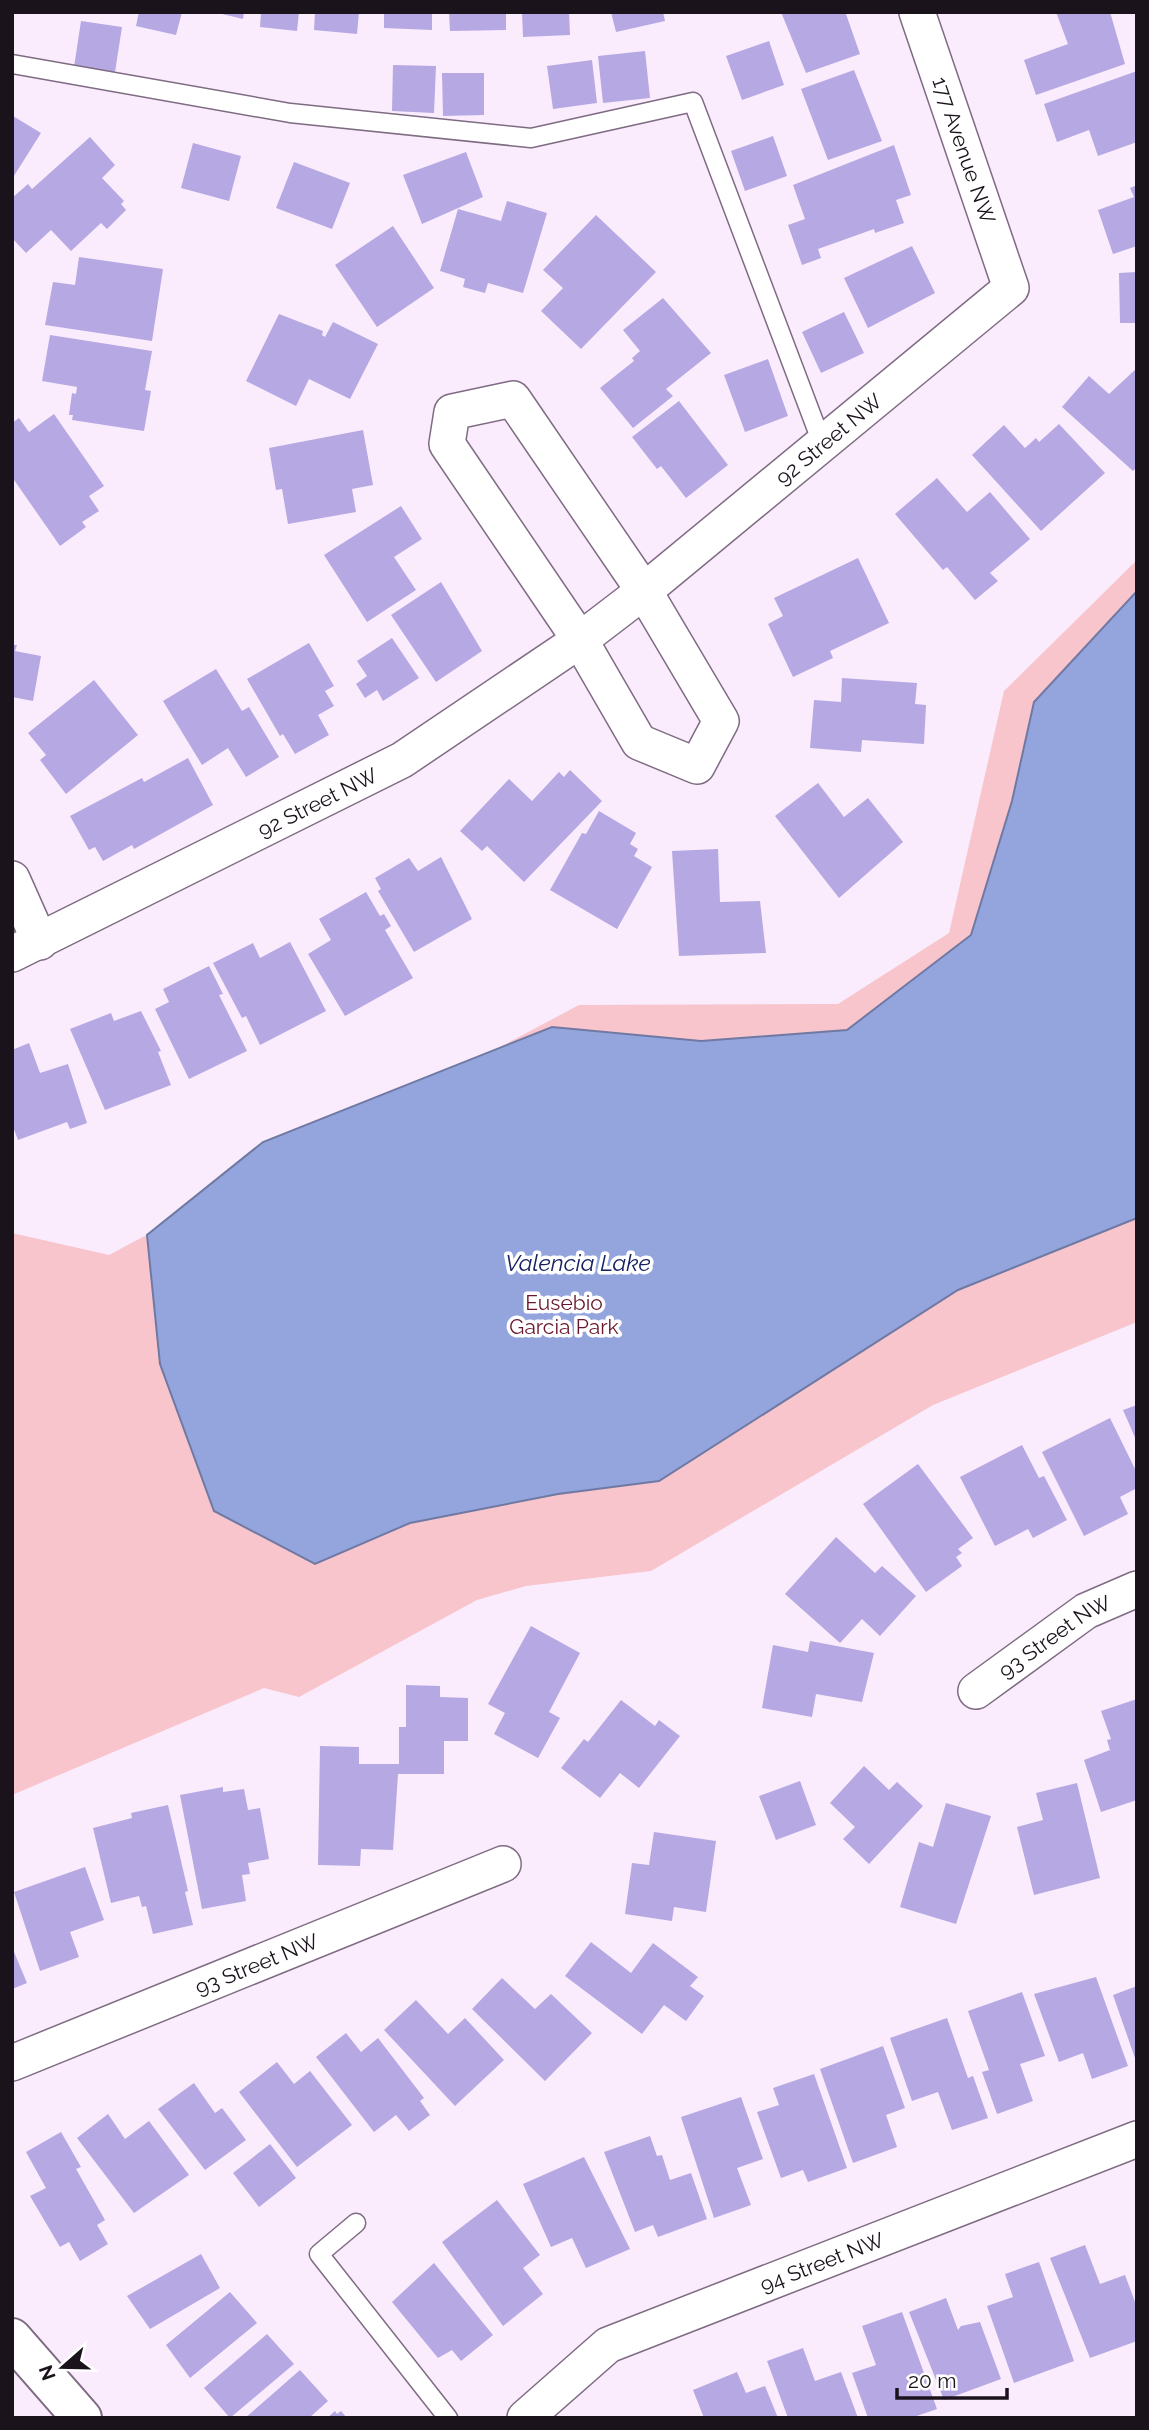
<svg xmlns="http://www.w3.org/2000/svg" width="1149" height="2430" viewBox="0 0 1149 2430" font-family="Raleway,sans-serif">
<rect width="100%" height="100%" fill="#faecfc"/>
<path fill="#f7c5cb" d="M1137,560V1322L933,1405L651,1571L526,1586L477,1600L299,1697L264,1688L12,1795V1233L109,1255L579,1005L838,1004L949,933L1004,691Z"/>
<path fill="#94a5dd" stroke="#7079a3" stroke-width="2" d="M1137,591V1218L958,1290L659,1481L558,1494L410,1523L315,1564L214,1511L160,1364L147,1235L263,1142L552,1027L701,1041L847,1030L971,935L1012,801L1034,702Z"/>
<path fill="#b6a8e2" d="M139,12H182L176,35L136,26Z
M214,12H244L243,19Z
M261,12H299L297,31L260,27Z
M315,12H359L357,34L314,30Z
M384,12H432V30L384,28Z
M449,12H506V30L450,31Z
M522,12H569L570,35L523,37Z
M611,12H663L665,21L616,32Z
M781,12L846,14L860,54L806,73Z
M1056,12H1110L1125,64L1036,95L1024,60L1068,44Z
M81,21L122,27L115,72L74,67Z
M769,41L784,85L742,100L726,56Z
M645,51L650,98L603,103L598,56Z
M592,60L597,103L553,109L547,66Z
M393,65L436,66L434,113L392,111Z
M854,70L882,141L828,160L801,89Z
M1137,71V142L1098,156L1089,130L1057,142L1044,104Z
M442,73H484V115L443,116Z
M13,116L41,133L12,179V117Z
M773,136L787,176L745,191L731,151Z
M90,137L115,165L102,178L124,201L121,204L126,210L107,229L101,223L71,251L51,230L26,253L12,238V198L28,184L32,189Z
M193,143L241,156L229,201L181,188Z
M894,145L911,195L896,200L904,223L875,233L874,229L818,249L821,258L802,265L788,225L805,219L793,185Z
M466,152L483,197L422,224L403,175Z
M294,162L350,183L332,229L276,208Z
M1137,185V246L1113,254L1098,210L1134,197L1130,188Z
M507,201L547,213L523,293L488,283L485,293L463,287L465,279L440,271L458,209L501,221Z
M596,215L656,272L581,349L541,311L563,288L543,270Z
M393,226L434,288L377,327L335,265Z
M912,246L935,293L868,328L844,278Z
M79,257L163,269L152,341L45,325L53,282L75,285Z
M1137,272V323H1120L1119,273Z
M663,298L711,353L666,389L673,396L633,428L600,388L634,361L632,358L640,351L623,330Z
M844,312L864,353L821,373L802,332Z
M279,314L323,331L322,335L325,337L333,322L378,344L350,399L309,379L296,406L246,381Z
M50,335L152,351L145,390L151,391L144,431L72,420L73,415H69L72,393L76,394L77,387L42,381Z
M768,359L788,416L745,432L724,375Z
M1137,368V467L1133,471L1062,407L1089,376L1109,394Z
M679,401L728,465L686,498L661,466L657,469L632,437Z
M54,414L104,486L89,496L99,511L82,522L86,527L60,546L12,477V423L19,418L29,432Z
M1059,424L1105,473L1041,531L972,455L1004,425L1025,448L1036,438L1039,442Z
M363,430L373,485L352,489L356,512L288,524L282,489L276,490L269,448Z
M937,478L967,512L990,492L1030,539L990,573L998,581L975,600L947,567L943,570L895,514Z
M401,506L422,539L394,557L416,590L367,622L324,555Z
M858,558L889,623L830,651L833,658L793,677L768,624L783,616L774,598Z
M441,582L482,651L436,682L391,615Z
M392,638L419,678L383,701L377,690L365,698L356,684L367,676L357,661Z
M309,643L334,686L325,691L334,706L318,715L329,735L295,754L283,734L280,736L247,679Z
M12,645H17L15,651L41,656L33,701L12,697Z
M216,669L242,711L249,707L279,757L246,777L228,748L202,765L163,701Z
M842,678L917,683L915,704L926,705L924,744L862,740L861,752L810,748L814,700L841,702Z
M94,680L138,735L66,794L40,760L46,755L28,733Z
M188,758L213,805L134,849L132,845L103,861L95,847L89,850L70,816L142,778L144,782Z
M570,770L602,801L524,882L487,846L482,851L460,831L509,779L532,801L559,772L564,777Z
M818,783L844,817L868,798L903,842L839,898L775,816Z
M599,811L636,833L630,844L638,849L634,856L652,867L617,929L550,890L582,833L586,834Z
M718,849L720,902L760,901L766,953L679,956L672,851Z
M441,857L472,919L414,952L378,891L381,889L375,878L409,858L418,871Z
M366,892L380,916L384,914L391,926L385,930L413,978L345,1016L308,954L331,940L319,919Z
M290,942L326,1011L260,1045L246,1016L242,1018L213,963L253,943L260,958Z
M209,966L223,994L219,995L247,1051L189,1079L155,1009L169,1002L163,989Z
M141,1011L161,1051L158,1052L171,1085L105,1110L70,1029L111,1013L114,1021Z
M29,1043L40,1073L68,1064L87,1123L70,1129L67,1122L18,1140L12,1124V1050Z
M1137,1405V1442L1123,1410Z
M1110,1418L1137,1473V1488L1120,1497L1128,1514L1084,1536L1042,1452Z
M1022,1445L1039,1478L1044,1476L1067,1520L1033,1538L1028,1529L995,1546L960,1477Z
M918,1464L973,1538L958,1549L962,1553L956,1557L962,1566L926,1592L863,1504Z
M836,1537L875,1573L882,1566L916,1596L880,1636L862,1619L840,1643L785,1594Z
M531,1626L580,1653L549,1712L560,1718L538,1758L494,1734L505,1713L488,1704Z
M810,1641L874,1653L862,1702L816,1694L812,1717L762,1708L773,1645L808,1652Z
M406,1685L440,1686V1697L468,1698V1741H444V1774H398L393,1850L361,1849L360,1866L318,1865L320,1746L359,1747V1764H399V1727H406Z
M1137,1699V1800L1101,1812L1084,1760L1110,1750L1107,1740L1111,1739L1101,1711Z
M621,1700L655,1726L659,1720L680,1736L639,1788L620,1773L600,1798L561,1768L584,1739L588,1742Z
M864,1766L889,1790L897,1782L923,1806L869,1864L843,1839L855,1827L830,1803Z
M800,1781L816,1825L776,1840L759,1796Z
M1077,1783L1100,1878L1034,1895L1017,1827L1043,1820L1036,1793Z
M223,1787V1792L244,1789L248,1810L260,1808L269,1859L248,1863L250,1874L242,1875L246,1901L202,1909L180,1795Z
M946,1803L991,1816L956,1924L900,1907L919,1842L933,1847Z
M168,1805L188,1891L185,1892L193,1925L153,1934L146,1906L142,1907L139,1896L111,1903L93,1828L132,1818L131,1813Z
M654,1832L716,1841L706,1912L674,1907L672,1921L625,1914L632,1863L649,1865Z
M85,1867L104,1920L70,1932L79,1957L40,1971L14,1892Z
M591,1942L631,1973L653,1943L698,1977L690,1986L704,1996L686,2021L664,2005L642,2034L565,1976Z
M12,1947L27,1983L12,1989Z
M1096,1977L1128,2066L1092,2079L1083,2053L1059,2062L1034,1994Z
M502,1978L535,2009L551,1994L592,2033L545,2081L472,2009Z
M1137,1986V2061H1136L1113,1995Z
M1022,1992L1045,2056L1020,2064L1033,2101L997,2114L982,2072L989,2070L968,2011Z
M416,2000L448,2034L465,2018L504,2060L455,2106L384,2030Z
M947,2018L968,2078L973,2076L988,2118L952,2130L938,2092L912,2101L890,2038Z
M346,2033L361,2052L378,2038L424,2098L420,2101L430,2115L409,2131L396,2115L374,2132L316,2057Z
M883,2046L905,2108L886,2115L897,2147L853,2163L820,2069Z
M277,2062L294,2084L310,2071L352,2125L297,2167L239,2092Z
M814,2074L847,2168L808,2182L803,2170L781,2178L757,2112L779,2105L773,2088Z
M194,2083L215,2113L222,2108L246,2140L205,2170L158,2109Z
M741,2097L763,2159L737,2168L751,2205L714,2218L681,2117Z
M108,2114L125,2139L149,2121L189,2175L134,2213L77,2138Z
M61,2132L81,2167L76,2169L105,2220L97,2225L108,2244L80,2261L69,2242L60,2247L30,2196L46,2188L26,2152Z
M650,2136L657,2156L662,2155L670,2180L691,2173L707,2219L658,2237L653,2225L635,2232L604,2152Z
M270,2144L296,2178L259,2207L233,2173Z
M584,2157L630,2249L586,2268L572,2238L551,2247L523,2184Z
M497,2200L540,2255L523,2268L543,2294L503,2326L442,2242Z
M1085,2245L1100,2284L1125,2275L1137,2307V2341L1090,2358L1050,2258Z
M201,2254L220,2288L150,2329L127,2296Z
M1039,2262L1074,2361L1014,2383L987,2306L1013,2297L1005,2274Z
M434,2263L493,2335L461,2361L452,2350L438,2358L392,2302Z
M230,2292L257,2323L190,2378L166,2345Z
M946,2298L958,2330L961,2326L980,2322L1001,2379L944,2400L909,2312Z
M902,2312L937,2409L911,2418H868L852,2373L876,2365L862,2326Z
M267,2334L294,2364L230,2418L204,2388Z
M803,2348L815,2381L841,2372L858,2418H788L767,2361Z
M300,2370L328,2401L309,2418H245Z
M737,2372L746,2393L765,2386L778,2418H704L693,2390Z
M335,2411L337,2414L341,2411L347,2418H327Z"/>
<g fill="none" stroke-linecap="round" stroke-linejoin="round">
<g stroke="#7f6b83" stroke-width="21">
<path id="service" d="M12,64L290,113L531,138L693,102L822,443
M356,2223L319,2254L448,2418"/>
</g>
<g stroke="#7f6b83" stroke-width="38">
<g id="minor">
<path d="M513,399L644,591L721,721L697,766L639,742L580,640L447,444L452,412Z"/>
<path d="M12,879L40,942"/>
<path id="s1" d="M12,954L402,760L580,640L644,591L1011,288L917,12"/>
<path id="s2" d="M976,1691L1086,1611L1137,1589"/>
<path id="s3" d="M12,2063L503,1864"/>
<path id="s4" d="M525,2418L608,2345L1137,2139"/>
</g>
</g>
<g stroke="#7f6b83" stroke-width="42">
<path id="tertiary" d="M12,2338L82,2418"/>
</g>
<use href="#service" stroke="#fff" stroke-width="18"/>
<use href="#minor" stroke="#fff" stroke-width="35"/>
<use href="#tertiary" stroke="#fff" stroke-width="38"/>
</g>
<g text-anchor="middle" dominant-baseline="central" stroke-width="7" stroke-linejoin="round" paint-order="stroke">
<g font-size="21" fill="#1b131c" stroke="#fff">
<text transform="translate(964 150) rotate(71)">177 Avenue NW</text>
<text stroke="none"><textPath href="#s1" startOffset="970">92 Street NW</textPath></text>
<text stroke="none"><textPath href="#s1" startOffset="341">92 Street NW</textPath></text>
<text stroke="none"><textPath href="#s2" startOffset="96">93 Street NW</textPath></text>
<text stroke="none"><textPath href="#s3" startOffset="264">93 Street NW</textPath></text>
<text stroke="none"><textPath href="#s4" startOffset="340">94 Street NW</textPath></text>
</g>
<g font-size="21" fill="#69172c" stroke="#fff">
<text x="564" y="1302">Eusebio<tspan x="564" dy="24">Garcia Park</tspan></text>
</g>
<g font-size="23" font-style="italic" fill="#172161" stroke="#fff">
<text x="578" y="1262">Valencia Lake</text>
</g>
</g>
<rect width="1149" height="2430" fill="none" stroke="#1b131c" stroke-width="28"/>
<g transform="translate(63 2367) rotate(250)" stroke="#ffffff" stroke-width="5" paint-order="stroke">
<path d="M0-5L12 26L0 18L-12 26Z" fill="#1b131c"/>
<text y="-10" font-size="19" font-weight="bold" text-anchor="middle" fill="#1b131c">N</text>
</g>
<path d="M897 2388v10h110v-10" fill="none" stroke="#1b131c" stroke-width="3.5"/>
<text x="908" y="2388" font-size="21" fill="#1b131c" stroke="#ffffff" stroke-width="5" paint-order="stroke">20 m</text>
</svg>
